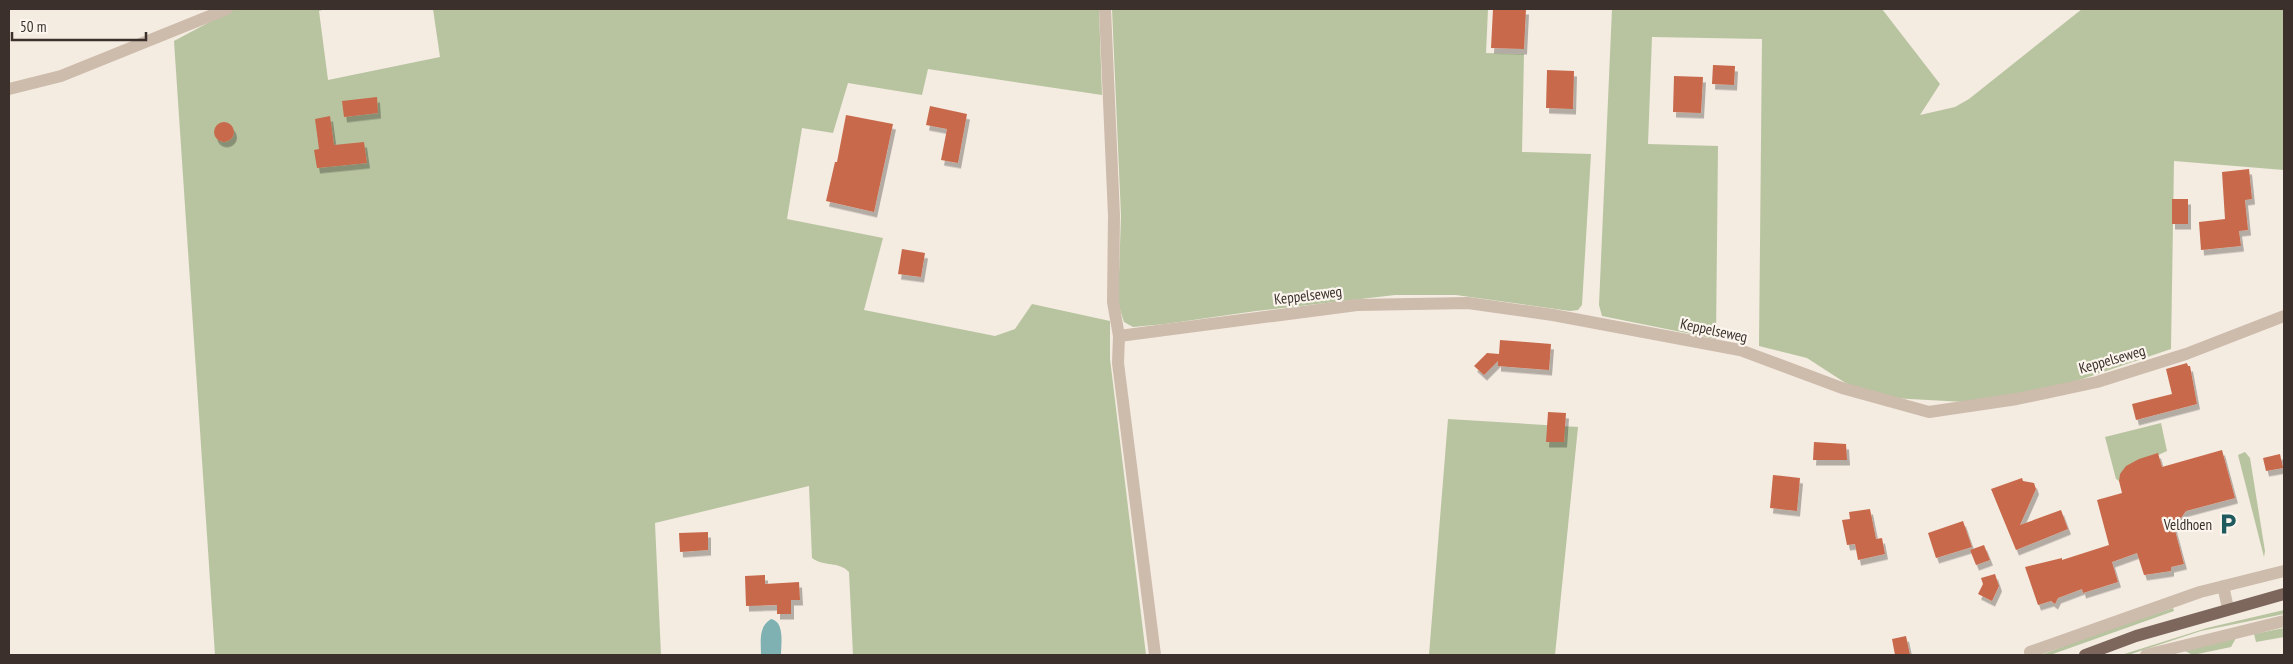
<svg xmlns="http://www.w3.org/2000/svg" width="2293" height="664" viewBox="0 0 2293 664" font-family="'PT Sans Narrow',sans-serif">
<defs>
<filter id="shadow"><feDropShadow dx="3" dy="5.5" stdDeviation="0" flood-color="#0004"/></filter>
</defs>
<rect width="100%" height="100%" fill="#f4ebe1"/>
<path fill="#b8c4a0" d="M234,9H325L319,11L328,80L440,57L433,9H1099L1102,95L928,69L922,95L848,83L833,133L802,128L787,219L883,238L864,310L995,336L1015,329L1032,304L1110,321V359L1146,655H853L849,572C839,561 824,567 812,558L809,486L655,523L661,655H215L174,41Z
M1112,9H1488L1486,53L1524,54L1522,152L1591,154L1582,305L1578,310L1570,311L1456,295H1395L1256,311L1165,324L1133,327L1124,322L1118,303L1121,216Z
M1612,9H1882L1940,84L1920,115L1955,107L1969,99L2082,9H2284V170L2174,161L2171,349L2053,389L1965,402L1873,397L1844,382L1807,358L1759,346L1762,39L1652,37L1648,144L1718,146L1716,339L1602,316L1599,305Z
M1448,419L1578,427L1555,655H1429Z
M2161,423L2167,451L2156,456L2122,483L2116,479L2105,437Z
M2245,452L2250,458L2265,551L2264,557L2238,455Z
M2173,608L2174,611L2050,655H2041L2092,635Z
M2284,610V614L2201,631L2128,655H2121L2207,628Z
M2284,628V637L2256,642L2254,634Z
M2236,638L2231,647L2193,655L2185,651Z"/>
<path fill="#7fb0b2" d="M771,619C785,622 781,643 781,655H761C761,641 758,627 771,619Z"/>
<path fill="#c8694b" filter="url(#shadow)" d="M1493,9H1526L1524,49L1491,48Z
M1713,65L1735,66L1734,85L1712,84Z
M1547,70L1574,71L1573,109L1546,108Z
M1674,76L1703,77L1701,113L1673,112Z
M377,97L378,113L344,117L342,101Z
M930,106L967,114L958,163L941,160L947,129L926,125Z
M846,115L893,124L874,212L826,201L835,162H837Z
M330,116L334,145L364,142L367,163L317,168L314,150L319,149L315,119Z
M214 132a10 10 0 1 1 20 0a10 10 0 1 1-20 0Z
M2249,169L2252,199L2245,200L2248,230L2239,231L2241,246L2201,250L2199,222L2225,219L2222,172Z
M2172,199H2188V224H2172Z
M902,249L925,253L921,277L898,274Z
M1500,340L1551,344L1549,370L1498,366V361L1484,375L1474,366L1487,353L1499,354Z
M2187,363L2188,366H2190L2197,404L2136,420L2132,404L2172,394L2166,369Z
M1548,412L1566,413L1564,442H1546Z
M1814,442L1846,444L1847,460H1813Z
M2222,450L2235,498L2186,511L2181,518L2173,523L2184,564L2171,567V571L2144,575L2137,553L2112,562L2118,582L2083,593L2082,589L2058,598L2055,604L2051,601L2038,605L2025,567L2062,558V560L2109,545L2097,500L2122,493L2119,481L2120,474L2126,466L2139,459L2158,453L2162,467Z
M2280,454L2283,468L2266,471L2263,458Z
M1773,475L1800,478L1797,511L1770,508Z
M2022,478L2023,481L2034,483L2036,489L2020,525L2061,510L2068,529L2016,550L1991,489Z
M1870,509L1876,539L1882,538L1885,554L1858,560L1855,544L1847,545L1842,520L1850,519L1849,512Z
M1963,521L1972,547L1936,558L1928,533Z
M708,532V550L680,552L679,533Z
M1984,545L1990,560L1976,565L1970,550Z
M1995,574L1999,586L1992,601L1978,594L1983,584L1981,578Z
M765,575V584L799,582L800,600H791V614H777V605L746,606L745,576Z
M1906,636L1910,655H1895L1892,639Z"/>
<g fill="none" stroke-linecap="round" stroke-linejoin="round">
<path stroke="#cdbbac" stroke-width="12" d="M1105,9L1114,216L1113,302L1119,336L1118,363L1155,655
M9,89L61,76L227,9
M1119,336L1357,305L1468,303L1553,315L1740,350L1842,388L1929,412L2017,399L2097,382L2186,354L2284,316
M2223,586L2228,608
M2030,652L2200,592L2284,571
M2146,655L2284,621"/>
<path stroke="#7d675c" stroke-width="12" d="M2085,655L2136,636L2284,594"/>
</g>
<defs>
<g id="parking-bare" transform="scale(1.725)"><path d="M-3.5-5.5H1a3.5 3.5 0 0 1 0 7H-1V5.5H-3.5ZM-1-3.4V-.6H.8a1.4 1.4 0 0 0 0-2.8Z" fill="#1f5a5e" stroke="#fbf5ee" stroke-width="2.5" paint-order="stroke"/></g>
</defs>
<g fill-rule="evenodd">
<use href="#parking-bare" x="2228" y="524"/>
</g>
<g text-anchor="middle" dominant-baseline="central" stroke-width="4.5" stroke-linejoin="round" paint-order="stroke">
<g font-size="15" fill="#3b302b" stroke="#fbf5ee">
<text transform="translate(1308 295) rotate(-7)">Keppelseweg</text>
<text transform="translate(1714 330) rotate(12)">Keppelseweg</text>
<text transform="translate(2112 359) rotate(-16)">Keppelseweg</text>
</g>
<g font-size="15" fill="#3b302b" stroke="#fbf5ee" text-anchor="end">
<text x="2212" y="524">Veldhoen</text>
</g>
</g>
<rect width="2293" height="664" fill="none" stroke="#3b302b" stroke-width="20"/>
<path d="M12 32v8h134v-8" fill="none" stroke="#3b302b" stroke-width="2.5"/>
<text x="20" y="32" font-size="15" fill="#3b302b" stroke="#fbf5ee" stroke-width="4" paint-order="stroke">50 m</text>
</svg>
